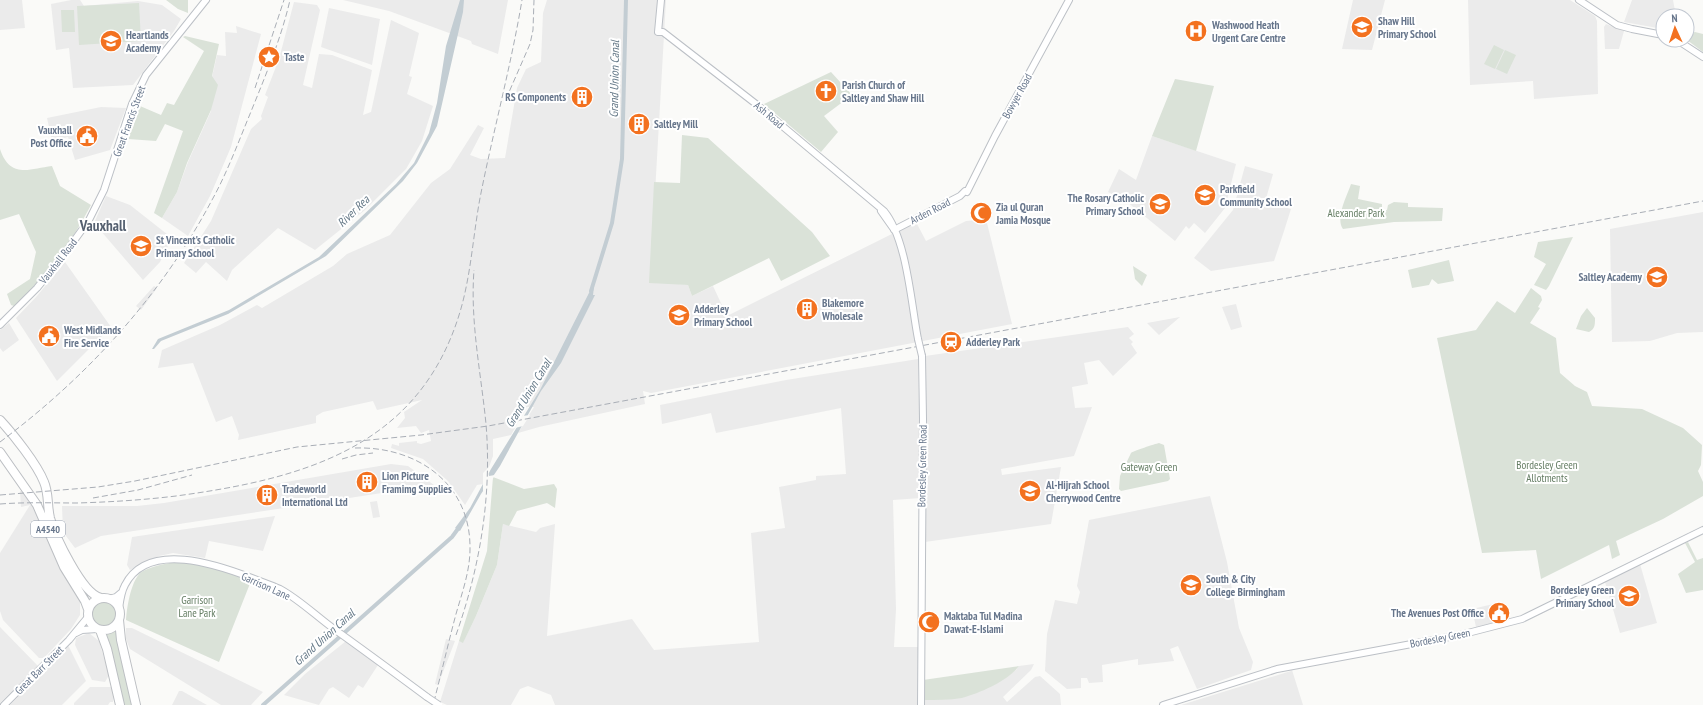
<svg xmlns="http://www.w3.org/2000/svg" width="1703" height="705" viewBox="0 0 1703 705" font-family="'PT Sans Narrow',sans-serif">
<rect width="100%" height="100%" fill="#fafaf8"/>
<path fill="#ebebeb" d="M0,0H22L25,28L0,30Z
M71,0H80L84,6L138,1L162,5L181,19L174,31L133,85L73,88L69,48L56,50L51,4Z
M343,0H508L498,54L472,44L471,41L389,11Z
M547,0H666L650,281L688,285L692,296L713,286L727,316L916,222L926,241L966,221L978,220L987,223L1012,324L651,393L643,391L645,404L539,427L518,433L534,407H527L511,435L493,439V456L489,467L483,473V484L477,485L465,505L448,481L423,459L391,448L392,444L399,446V443L417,441V443L421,444L431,441L429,430L421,433L416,426L397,428L405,418L404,412L422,400L377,410L373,401L323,412L316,416V423L238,440L239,435L232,416L216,422L193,363L158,368L162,350L220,325L257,305L262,308L333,266L347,254L390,235L431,183L450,169L478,125L484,128L470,155L481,159L505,158L517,88L526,69L541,62L543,13Z
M1353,0H1385L1372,50L1342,49Z
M1468,0H1570L1595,16L1597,21L1598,94L1534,99L1533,81L1470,85Z
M1632,0H1673L1676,16H1663V29L1624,22Z
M294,2L317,5L320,10L303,85L312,88L319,54L332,55L372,70L363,115L371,112L391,20L419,33L409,76L412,77L407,94L433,106L422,141L406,169L365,210L315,250L278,228L232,270L227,281L206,262L196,273L184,263L211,221L251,129L262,119L261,116L268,97L265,95L279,59Z
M329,8L380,19L372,65L321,47Z
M1606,24L1624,31L1619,49H1605L1604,27Z
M236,26L261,34L231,147L210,196L188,236L162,218L177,192L188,162L211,111L212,77L217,55L226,56L225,32L237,33Z
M101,107L126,108L110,150L75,160L68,137L52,141L47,118Z
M1152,136L1236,164L1225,208L1205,233L1194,223L1189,229L1186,226L1175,241L1126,201L1108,192L1119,169L1136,180Z
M1245,166L1273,174L1265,202L1291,209L1284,231L1274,261L1211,271L1194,258L1233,210Z
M106,196L130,205L172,238L160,262L143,280L94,223Z
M1703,212V332L1677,333L1650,341L1612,342L1610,229Z
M65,262L111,327L57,381L16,318L37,296Z
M154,286L157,288L141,310L136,306Z
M1236,304L1242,327L1231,330L1222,307Z
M1180,317L1159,335L1147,323Z
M9,323L19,340L3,352L0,348V330Z
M1128,327L1134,334L1129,338L1133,342L1131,344L1137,353L1113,376L1099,360L1084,363L1088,384L1072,387L1075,408L1092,407L1074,456L1001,469L1002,475L1061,467L1051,524L925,542V356Z
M918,359L921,498L893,500L896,609L894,647H918L917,705H555L551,695L528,686L520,689L511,705H447L440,702L459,641L463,642L476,616L497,565L503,524L536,532L540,528L555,524L547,636L632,619L654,650L759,642L751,533L785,528L779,487L816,480V476L846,474L841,408L716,433L711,413L662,424L660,405L786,380Z
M391,464L408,466L434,485L101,536L75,548L63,532L62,506H137L164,503Z
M20,491H24L30,505H34L80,602V615L71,629L44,658H39L3,620L0,611V553L30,505L21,507Z
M1210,496L1227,562L1239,628L1253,662L1251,670L1197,689L1178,646L1170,649L1174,661L1138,665V659L1102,665L1103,682L1089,683L1087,678H1081V688L1067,689L1045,671L1047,634L1055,600L1077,604L1080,592L1077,586L1089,520Z
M377,501L380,517L373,518L370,502Z
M275,516L263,551L209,541L205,558L173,553L159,556L130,570L127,565L132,537Z
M1640,564L1657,623L1620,633L1605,582Z
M1502,602L1506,620L1476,627L1472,609Z
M0,627L38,666L0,703Z
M126,628H132L263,692L251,705H221L130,649L126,639Z
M89,633L99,641L109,675L105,682L92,680L75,645L76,638Z
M446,639L455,641L438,685L435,684Z
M346,641L378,665L363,688L358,685L349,698L333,687L329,689L319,705L284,695L305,674Z
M68,645L86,681L62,705H10Z
M1034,664L1031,670L1003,697L1007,702L1035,677L1040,676L1060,694L1061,705H924V700L961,698L972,694L995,684L1016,670L1019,666Z
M1292,670L1303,705H1181L1291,671Z
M90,687H111L114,693L113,702H110L108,705H74V703Z
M179,691H182L207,705H172Z"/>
<path fill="#dae2d8" d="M166,0H188V13L178,9Z
M139,3L141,41L79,45L77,6Z
M61,10H74L75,32H62Z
M1695,32L1703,34V52L1687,40L1689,34Z
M185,36L219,44L212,76L218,85L211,110L187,163L177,192L162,218L154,213L183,131L165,124L156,141L128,139L140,106L161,115L167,103L174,105L204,51L183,37Z
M1494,45L1504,50L1495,69L1484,64Z
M1505,50L1516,55L1507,74L1496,69Z
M831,72L852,95L824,116L838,132L821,152L764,104Z
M1175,79L1214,86L1196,151L1152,136Z
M682,135L708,138L812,232L830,256L781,281L769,258L692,296L688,285L649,283L654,182L680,183Z
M0,149C10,179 29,169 52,166L60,186L91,205C70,245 47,275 14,306L11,305L7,294L30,279L36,252L19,214L0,220Z
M1351,184L1360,186L1358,199L1382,204V210H1387L1388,205L1394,202L1408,203V207L1443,208L1442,221L1394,222L1343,229C1335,218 1347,196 1351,184Z
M1573,237L1549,286L1546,290L1534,285L1546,264L1534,257L1538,242Z
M1449,260L1454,281L1438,284L1432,279L1429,285L1412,288L1408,270Z
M1133,266L1147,275L1142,286L1135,279Z
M1531,288L1541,296L1542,300L1538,307L1540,308L1530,323L1556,338L1560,373L1575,386L1587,392L1592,406L1642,409L1683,428L1702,445L1701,465L1698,471L1703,482V496L1663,519L1616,541L1620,555L1612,559L1609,545L1541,579L1536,550L1482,553L1437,338L1476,330L1497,301L1515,313Z
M1587,308L1595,318C1595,325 1595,329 1589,332L1576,329L1581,316Z
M1159,443L1164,445L1170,479L1168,481L1121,491L1119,489L1120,476L1131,453C1133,451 1155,444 1159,443Z
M493,477L524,489L554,484L557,489L555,508L547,503L517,511L509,526L503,524L497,565L476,616L463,643L459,641L487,551Z
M1688,542L1697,560L1703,558V590L1686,593L1678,574L1695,562L1685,543Z
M182,561L210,567L251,581L219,662L126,620C127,607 131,578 143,571C155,565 169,563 182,561Z
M92 614a12 12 0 1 1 24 0a12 12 0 1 1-24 0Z
M117,628L133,705H122L106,633Z
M1019,666C1008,681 980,693 962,698C950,700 936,700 924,700L923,680Z"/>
<path fill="#c3cdd3" d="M460,0H464L463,12L437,126L417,163L403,181L326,256L228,314L161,341L154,349H152L158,339L229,310L319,257L396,184L414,163L429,133L437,103L446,46Z
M592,287H594L593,295H595L561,363L541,391L500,466L481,494L460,531L455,528L470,508L491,469L540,390Z"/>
<path fill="#fafaf8" d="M530,415L523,426L515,428L522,416Z
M488,470L489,476L495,475L483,495V482Z"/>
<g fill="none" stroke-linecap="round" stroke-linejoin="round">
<path stroke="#c3cdd3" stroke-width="4" d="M591,291L612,223L622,159L626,0
M263,705L452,537L460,526"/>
<g stroke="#bcc0c6" stroke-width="8">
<path id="secondary" d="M661,0L658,32H663L756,104L884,211C907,239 911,303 918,339
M1579,0L1617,25L1632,29L1663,35
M1677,40L1703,57
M881,211L893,228
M894,230L960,196L965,191L967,192L995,136L1069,0
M0,325L37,288L63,256L89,220L104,190L132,104L146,75L206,0
M109,599L116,597L122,592
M119,609C120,601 121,592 125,585C148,540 218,565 252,578C262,582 271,585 280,589C300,600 316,616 334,629C365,651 396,674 427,697
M76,633L82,630L97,629
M4,705L69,640L88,617
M921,705L923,419L922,356
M1163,705L1277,669L1460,635L1522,619L1703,530"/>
</g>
<g stroke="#bcbfc3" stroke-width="10">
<path id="highway" d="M0,420C13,434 37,464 44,482C49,493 47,506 50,518C55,536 82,594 101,598
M0,452L37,505L64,567L85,601L88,609
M88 614a16 16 0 1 1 32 0a16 16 0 1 1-32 0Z
M119,620L121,640L136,705
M100,630L107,649L120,705"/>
</g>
<use href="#secondary" stroke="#fff" stroke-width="6"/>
<use href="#highway" stroke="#fff" stroke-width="8"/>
<path stroke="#a9aeb6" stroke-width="1" stroke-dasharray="6 3" stroke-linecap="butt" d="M255,88L284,0
M506,99L530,44L533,30L534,0
M0,442C87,377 161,296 212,200C227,173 238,143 250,114C265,77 281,39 290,0
M355,448C416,446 471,483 470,549C470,571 462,593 456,614C448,644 441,675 433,705
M342,459L356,455L373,453
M0,495L98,487L135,481L297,447L421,435L488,426L1703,201
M93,498L138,490L192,475
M0,504C26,502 52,503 77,503C111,502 143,500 176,496C302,479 419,448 460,312C471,275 473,236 480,198C493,132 511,66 522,0
M456,635C480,567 492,496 486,424C481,373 470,322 474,270"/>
<g stroke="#bcc0c6" stroke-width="8" stroke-linecap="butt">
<path id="secondary-bridge" d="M918,339L922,356
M427,697L439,705"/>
</g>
<use href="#secondary-bridge" stroke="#fff" stroke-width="6"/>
</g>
<defs>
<g id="school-disc" transform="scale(1.15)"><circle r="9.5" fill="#f3711f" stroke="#fff"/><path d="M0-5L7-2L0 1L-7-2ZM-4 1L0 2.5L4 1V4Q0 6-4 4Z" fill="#fff"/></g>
<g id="hospital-disc" transform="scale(1.15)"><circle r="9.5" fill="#f3711f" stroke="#fff"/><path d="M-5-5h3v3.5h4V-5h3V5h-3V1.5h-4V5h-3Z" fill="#fff"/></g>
<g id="sight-disc" transform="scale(1.15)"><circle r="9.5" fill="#f3711f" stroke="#fff"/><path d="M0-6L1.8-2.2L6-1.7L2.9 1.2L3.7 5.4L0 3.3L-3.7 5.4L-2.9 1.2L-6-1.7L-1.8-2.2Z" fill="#fff"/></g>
<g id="church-disc" transform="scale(1.15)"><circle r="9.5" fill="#f3711f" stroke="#fff"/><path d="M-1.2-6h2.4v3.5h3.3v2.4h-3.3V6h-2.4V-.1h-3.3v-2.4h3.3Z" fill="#fff"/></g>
<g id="building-disc" transform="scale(1.15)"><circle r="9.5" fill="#f3711f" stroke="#fff"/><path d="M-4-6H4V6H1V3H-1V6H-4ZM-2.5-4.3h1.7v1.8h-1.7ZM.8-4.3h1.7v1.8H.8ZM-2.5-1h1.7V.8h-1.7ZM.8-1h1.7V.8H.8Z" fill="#fff"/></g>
<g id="civic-disc" transform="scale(1.15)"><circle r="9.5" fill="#f3711f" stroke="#fff"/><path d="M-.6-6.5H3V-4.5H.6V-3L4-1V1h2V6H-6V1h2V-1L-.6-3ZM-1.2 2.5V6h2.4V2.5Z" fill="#fff"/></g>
<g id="mosque-disc" transform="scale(1.15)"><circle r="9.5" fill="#f3711f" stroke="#fff"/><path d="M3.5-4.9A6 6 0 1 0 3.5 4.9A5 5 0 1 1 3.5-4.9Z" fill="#fff"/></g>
<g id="station-disc" transform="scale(1.15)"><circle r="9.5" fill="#f3711f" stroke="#fff"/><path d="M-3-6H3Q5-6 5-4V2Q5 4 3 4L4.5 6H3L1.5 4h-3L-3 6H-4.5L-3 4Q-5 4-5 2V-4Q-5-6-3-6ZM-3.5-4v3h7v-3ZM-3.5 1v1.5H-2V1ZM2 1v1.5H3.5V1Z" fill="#fff"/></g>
<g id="university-disc" transform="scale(1.15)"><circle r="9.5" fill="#f3711f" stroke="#fff"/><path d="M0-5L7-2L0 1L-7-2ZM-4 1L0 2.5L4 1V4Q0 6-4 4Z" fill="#fff"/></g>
</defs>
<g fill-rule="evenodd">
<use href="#school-disc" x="1362" y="27"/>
<use href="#hospital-disc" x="1196" y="31"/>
<use href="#school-disc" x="111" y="41"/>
<use href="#sight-disc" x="269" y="57"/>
<use href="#church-disc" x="826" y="91"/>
<use href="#building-disc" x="582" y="97"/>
<use href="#building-disc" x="639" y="124"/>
<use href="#civic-disc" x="87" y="136"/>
<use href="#school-disc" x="1205" y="195"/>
<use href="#school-disc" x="1160" y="204"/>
<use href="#mosque-disc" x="981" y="213"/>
<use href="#school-disc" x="141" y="246"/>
<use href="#school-disc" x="1657" y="277"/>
<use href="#building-disc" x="807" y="309"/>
<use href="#school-disc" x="679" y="315"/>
<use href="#civic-disc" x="49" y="336"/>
<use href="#station-disc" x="951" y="342"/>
<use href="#building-disc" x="367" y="482"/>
<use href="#school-disc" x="1030" y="491"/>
<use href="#building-disc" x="267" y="495"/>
<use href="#university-disc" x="1191" y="585"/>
<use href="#school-disc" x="1629" y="596"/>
<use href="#civic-disc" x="1499" y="613"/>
<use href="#mosque-disc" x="929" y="622"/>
</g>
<g text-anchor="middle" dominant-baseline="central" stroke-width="4" stroke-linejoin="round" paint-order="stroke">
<rect fill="#fff" stroke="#949eae" stroke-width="1" x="31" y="521" width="34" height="16" rx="3"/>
<g font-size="10" font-weight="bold" fill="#66758b">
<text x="48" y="529">A4540</text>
</g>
<g font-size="11" font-weight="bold" fill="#66758b" stroke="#fff" text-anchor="start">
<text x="1378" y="21">Shaw Hill<tspan x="1378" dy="13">Primary School</tspan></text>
<text x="1212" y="25">Washwood Heath<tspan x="1212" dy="13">Urgent Care Centre</tspan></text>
<text x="126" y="35">Heartlands<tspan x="126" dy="13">Academy</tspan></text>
<text x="284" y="57">Taste</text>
<text x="842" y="85">Parish Church of<tspan x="842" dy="13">Saltley and Shaw Hill</tspan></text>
<text x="566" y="97" text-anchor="end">RS Components</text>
<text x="654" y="124">Saltley Mill</text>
<text x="72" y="130" text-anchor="end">Vauxhall<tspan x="72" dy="13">Post Office</tspan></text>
<text x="1220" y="189">Parkfield<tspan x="1220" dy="13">Community School</tspan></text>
<text x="1144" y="198" text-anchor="end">The Rosary Catholic<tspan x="1144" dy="13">Primary School</tspan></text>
<text x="996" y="207">Zia ul Quran<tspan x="996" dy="13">Jamia Mosque</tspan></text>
<text x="156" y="240">St Vincent's Catholic<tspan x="156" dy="13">Primary School</tspan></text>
<text x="1642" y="277" text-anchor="end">Saltley Academy</text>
<text x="822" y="303">Blakemore<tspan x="822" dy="13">Wholesale</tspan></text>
<text x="694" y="309">Adderley<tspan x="694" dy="13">Primary School</tspan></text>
<text x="64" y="330">West Midlands<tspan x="64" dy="13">Fire Service</tspan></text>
<text x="966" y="342">Adderley Park</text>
<text x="382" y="476">Lion Picture<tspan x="382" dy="13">Framimg Supplies</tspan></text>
<text x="1046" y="485">Al-Hijrah School<tspan x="1046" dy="13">Cherrywood Centre</tspan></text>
<text x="282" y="489">Tradeworld<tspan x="282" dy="13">International Ltd</tspan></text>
<text x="1206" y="579">South &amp; City<tspan x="1206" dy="13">College Birmingham</tspan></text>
<text x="1614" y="590" text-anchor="end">Bordesley Green<tspan x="1614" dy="13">Primary School</tspan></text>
<text x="1484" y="613" text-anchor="end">The Avenues Post Office</text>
<text x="944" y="616">Maktaba Tul Madina<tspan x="944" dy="13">Dawat-E-Islami</tspan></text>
</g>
<g font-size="11" fill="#66758b" stroke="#fff">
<text transform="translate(1017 96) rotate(-61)">Bowyer Road</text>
<text transform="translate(769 115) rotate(40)">Ash Road</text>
<text transform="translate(129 121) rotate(-70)">Great Francis Street</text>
<text transform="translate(930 211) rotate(-27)">Arden Road</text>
<text transform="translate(58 261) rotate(-52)">Vauxhall Road</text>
<text transform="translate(922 466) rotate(-89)">Bordesley Green Road</text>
<text transform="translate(266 586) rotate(24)">Garrison Lane</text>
<text transform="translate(1440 638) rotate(-11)">Bordesley Green</text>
<text transform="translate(39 670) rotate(-45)">Great Barr Street</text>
</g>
<g font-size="11" fill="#637c62" stroke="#fff">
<text x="1356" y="213">Alexander Park</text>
<text x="1547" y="465">Bordesley Green<tspan x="1547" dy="13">Allotments</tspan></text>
<text x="1149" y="467">Gateway Green</text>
<text x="197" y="600">Garrison<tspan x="197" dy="13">Lane Park</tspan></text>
</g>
<g font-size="12" font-style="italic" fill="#637786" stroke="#fff">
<text transform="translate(614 79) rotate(-89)">Grand Union Canal</text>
<text transform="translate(353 211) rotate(-44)">River Rea</text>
<text transform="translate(528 393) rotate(-59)">Grand Union Canal</text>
<text transform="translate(324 637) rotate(-42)">Grand Union Canal</text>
</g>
<g font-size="15" font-weight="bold" fill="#556070" stroke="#fff">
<text x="103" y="225">Vauxhall</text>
</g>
</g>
<g transform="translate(1675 28) rotate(357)"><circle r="19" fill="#ffffff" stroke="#c2c8d1"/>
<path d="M0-3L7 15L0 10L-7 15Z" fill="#f3711f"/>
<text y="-6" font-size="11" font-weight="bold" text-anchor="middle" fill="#66758b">N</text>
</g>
</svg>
